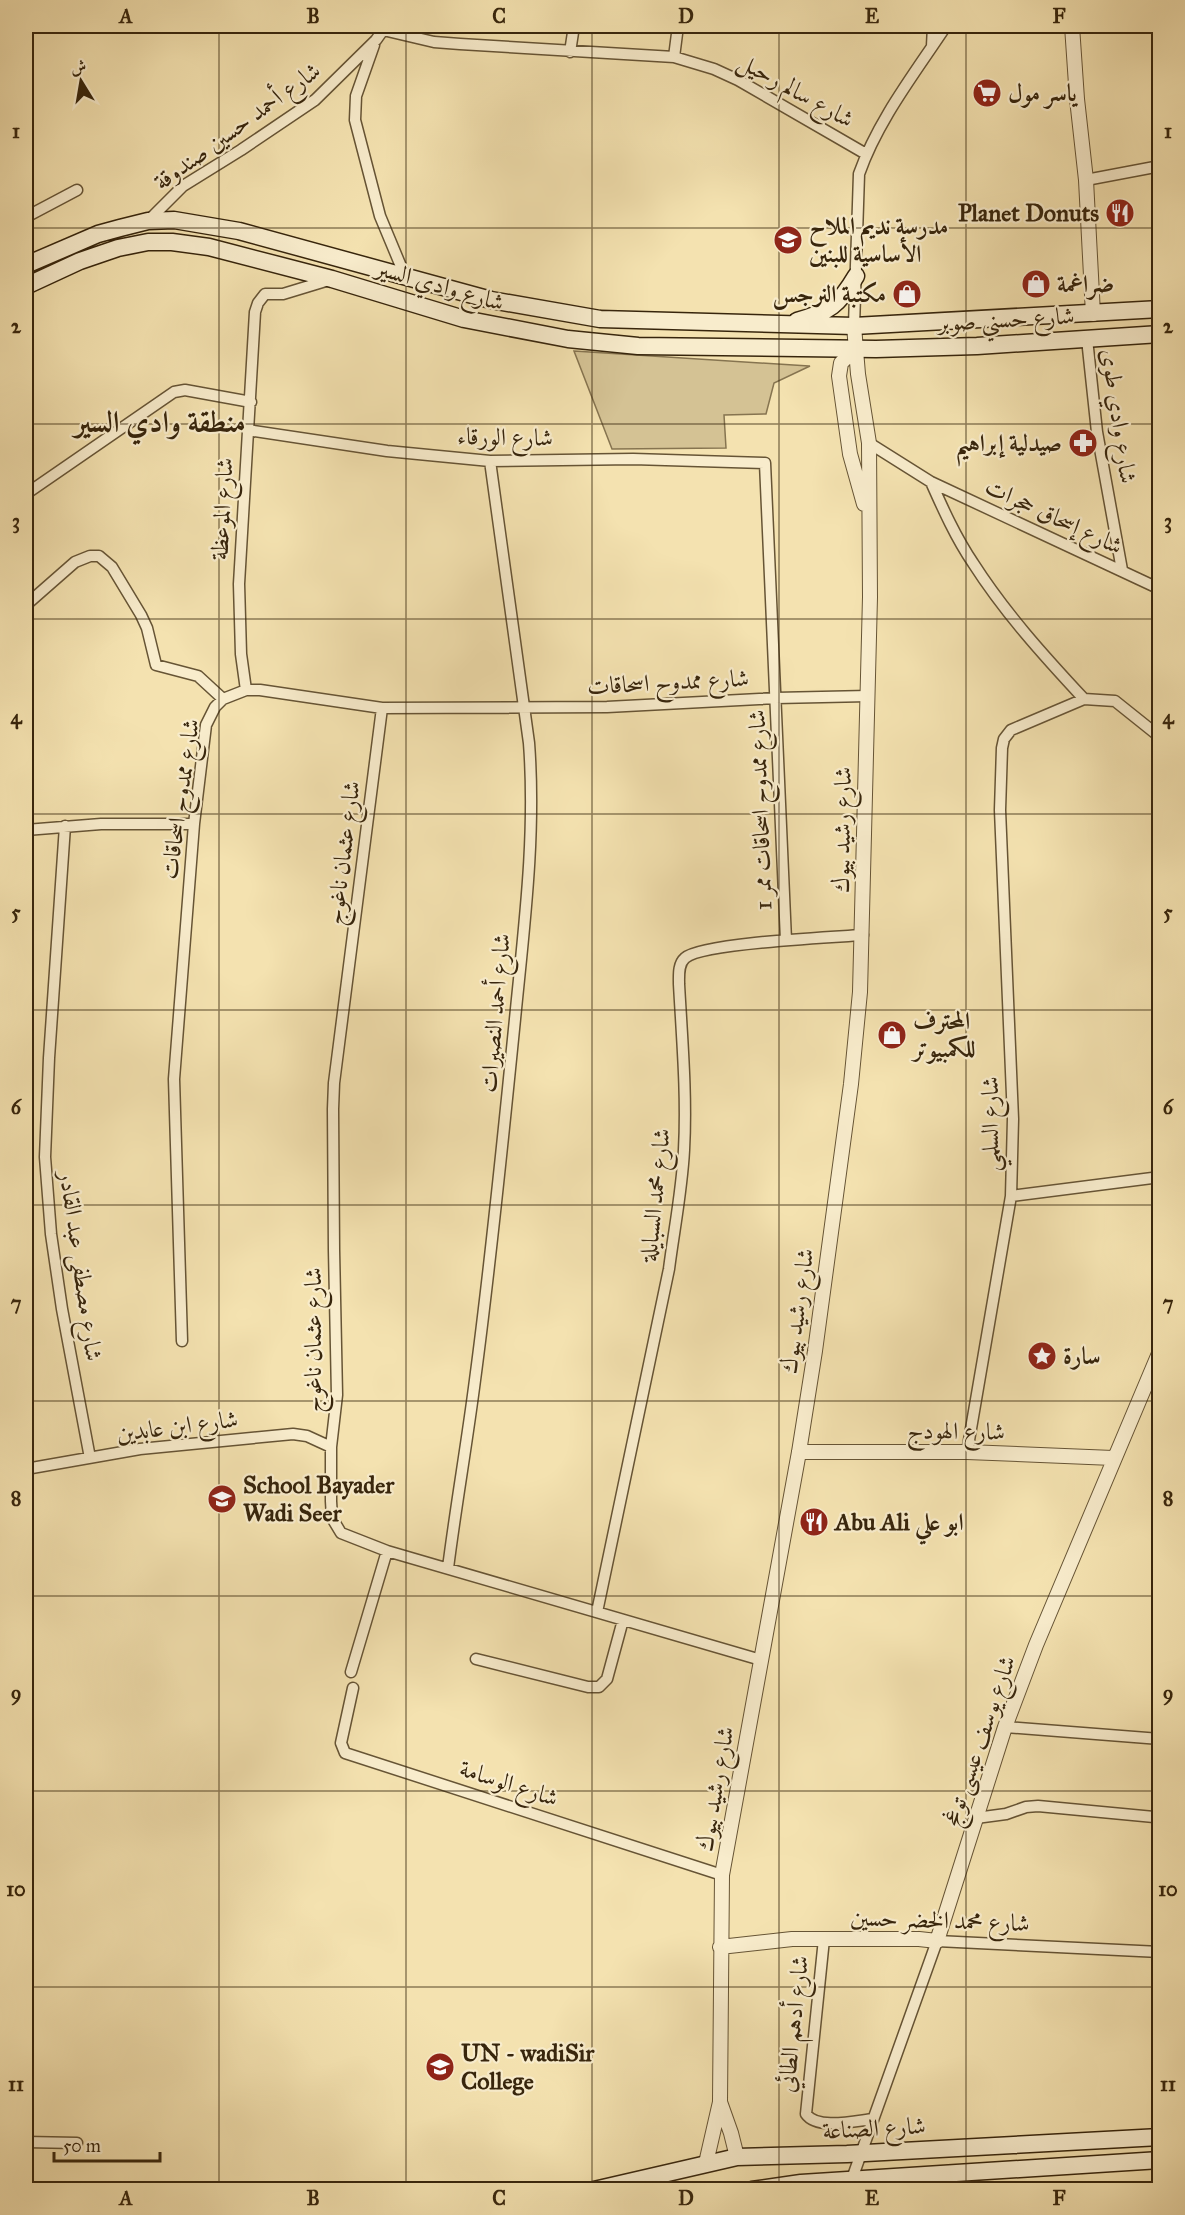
<svg xmlns="http://www.w3.org/2000/svg" width="1185" height="2215" viewBox="0 0 1185 2215" font-family="'IM FELL Great Primer',Amiri,serif">
<rect width="100%" height="100%" fill="#f4e2b0"/>
<filter id="stains"><feTurbulence type="fractalNoise" baseFrequency=".00333" numOctaves="4"/><feColorMatrix values="0 0 0 0 .2 0 0 0 0 .09 0 0 0 0 .02 0 0 0 .5 -.17"/></filter>
<radialGradient id="worn" r=".72"><stop offset=".6" stop-color="#630" stop-opacity="0"/><stop offset="1" stop-color="#630" stop-opacity=".3"/></radialGradient>
<path fill="#d4c294" stroke="#867450" stroke-width="1.5" d="M574,351L809,366H810L774,383L766,414L724,415L726,448L612,449Z"/>
<g fill="none" stroke-linecap="round" stroke-linejoin="round">
<g stroke="#665435" stroke-width="13">
<path id="minor" d="M383,30L434,42L460,44L674,57L714,69L738,80L866,154
M374,45L356,96L355,120L380,216L405,276
M932,46L933,26
M570,52L574,26
M674,57L678,26
M1086,180L1160,166
M26,217L77,190
M148,221L183,186L241,150L315,100L376,40L386,26
M854,326L859,174C878,120 915,73 946,26
M1087,339L1097,432L1122,570
M247,430L387,451L490,461L633,459L765,463L786,940
M869,443L931,482L1160,589
M931,482C943,509 956,538 973,563C1005,613 1044,656 1084,699L1115,701L1160,737
M26,494L174,392L185,390L251,402
M26,605L75,562L90,556H99L112,567L141,615L147,628L156,665L198,676L223,699
M246,690L241,654L239,584L255,312L258,303L265,294H283L329,280
M382,708L334,1083L333,1109L334,1250L337,1395L331,1447V1501L332,1518L341,1533L387,1551L761,1660
M65,826L49,1058L45,1157L51,1234L62,1309L90,1458
M26,830L101,824H194
M1011,1196L1160,1177
M182,1341L174,1079L194,824L206,725L215,707L223,699L246,690H260L382,708L607,707L776,698L868,696
M967,1452L1011,1196L1013,1119L1000,810L1002,748L1004,739L1011,730L1084,699
M26,1469L140,1449L293,1434L307,1436L331,1447
M448,1568C456,1505 467,1443 475,1380C491,1260 503,1140 515,1019C524,927 536,836 529,743L490,461
M597,1612L669,1269C674,1230 682,1190 684,1150C687,1095 682,1039 679,984C679,975 678,964 685,958C701,943 834,937 863,935
M476,1659L588,1687H599L607,1679L623,1620
M351,1672L387,1551
M353,1688L341,1743L345,1753L722,1875
M1005,1727L1160,1739
M976,1818L1006,1814L1026,1807L1038,1806L1154,1817
M824,1939L806,2114C817,2130 855,2121 873,2119
M26,2142L77,2143
M848,2190L937,1941L1160,1952"/>
</g>
<g stroke="#665435" stroke-width="16">
<path id="tertiary" d="M1072,26L1077,99L1086,180L1093,314
M855,349L841,363L839,376L850,454L864,504
M799,1452H967L1113,1458
M720,1947L792,1939H919L937,1941L1005,1727L1036,1645L1160,1351
M720,2102L731,2133L737,2157
M706,2163L720,2102L722,1875L799,1452L815,1351L851,1084L860,992L870,597L869,443L858,374L854,326"/>
</g>
<g stroke="#37250c" stroke-width="19">
<path id="secondary" d="M26,265L98,234L120,228L148,221L174,220L239,231L491,300L600,319L854,326L1160,309
M26,286L80,261L118,248L148,242H172L209,247L332,279L464,319L568,339L638,346L876,349L977,346L1160,334
M797,321C829,312 839,305 856,276
M594,2190L737,2157L847,2154L1160,2137
M752,2190L801,2183L1160,2160"/>
</g>
<use href="#minor" stroke="#f8eccc" stroke-width="10"/>
<use href="#tertiary" stroke="#f8eccc" stroke-width="14"/>
<use href="#secondary" stroke="#f8eccc" stroke-width="16"/>
</g>
<path fill="none" stroke="#37250c" stroke-width="1.5" stroke-opacity="0.55" d="M219,26V2190M406,26V2190M592,26V2190M779,26V2190M966,26V2190M26,228H1160M26,424H1160M26,619H1160M26,814H1160M26,1010H1160M26,1205H1160M26,1401H1160M26,1596H1160M26,1791H1160M26,1987H1160"/>
<defs>
<g id="supermarket-disc" transform="scale(1.5)"><circle r="9.5" fill="#8f2418" stroke="#f8eccc"/><path d="M-6-5.5h2.5l.6 2H6L4.5 2H-2.5L-4.4-4H-6ZM-1.5 3.2a1.3 1.3 0 1 0 .1 0ZM3 3.2a1.3 1.3 0 1 0 .1 0Z" fill="#fff"/></g>
<g id="restaurant-disc" transform="scale(1.5)"><circle r="9.5" fill="#8f2418" stroke="#f8eccc"/><path d="M-5-6h1v4h1v-4h1v4h1v-4h1v5L-1.5 .5V6h-2V.5L-5-1ZM5-6V6H3V1.5H1.5Q1.5-4 5-6Z" fill="#fff"/></g>
<g id="school-disc" transform="scale(1.5)"><circle r="9.5" fill="#8f2418" stroke="#f8eccc"/><path d="M0-5L7-2L0 1L-7-2ZM-4 1L0 2.5L4 1V4Q0 6-4 4Z" fill="#fff"/></g>
<g id="shop-disc" transform="scale(1.5)"><circle r="9.5" fill="#8f2418" stroke="#f8eccc"/><path d="M-5-2.5h2.3a2.7 3.5 0 0 1 5.4 0H5L5.5 6h-11ZM-1.5-2.5h3a1.5 2.3 0 0 0-3 0Z" fill="#fff"/></g>
<g id="pharmacy-disc" transform="scale(1.5)"><circle r="9.5" fill="#8f2418" stroke="#f8eccc"/><path d="M-2-6h4v4h4v4h-4v4h-4v-4h-4v-4h4Z" fill="#fff"/></g>
<g id="sight-disc" transform="scale(1.5)"><circle r="9.5" fill="#8f2418" stroke="#f8eccc"/><path d="M0-6L1.8-2.2L6-1.7L2.9 1.2L3.7 5.4L0 3.3L-3.7 5.4L-2.9 1.2L-6-1.7L-1.8-2.2Z" fill="#fff"/></g>
</defs>
<g fill-rule="evenodd">
<use href="#supermarket-disc" x="987" y="93"/>
<use href="#restaurant-disc" x="1120" y="213"/>
<use href="#school-disc" x="788" y="240"/>
<use href="#shop-disc" x="1036" y="284"/>
<use href="#shop-disc" x="907" y="294"/>
<use href="#pharmacy-disc" x="1083" y="443"/>
<use href="#shop-disc" x="892" y="1035"/>
<use href="#sight-disc" x="1042" y="1356"/>
<use href="#school-disc" x="222" y="1499"/>
<use href="#restaurant-disc" x="814" y="1522"/>
<use href="#school-disc" x="440" y="2067"/>
</g>
<g text-anchor="middle" dominant-baseline="central" stroke-width="4.5" stroke-linejoin="round" paint-order="stroke">
<g font-size="24" fill="#37250c" stroke="#f8eccc">
<text transform="translate(796 90) rotate(29)">شارع سالم رحيل</text>
<text transform="translate(237 126) rotate(-36)">شارع أحمد حسين صندوقة</text>
<text transform="translate(440 285) rotate(16)">شارع وادي السير</text>
<text transform="translate(1006 319) rotate(-3)">شارع حسني صوبر</text>
<text transform="translate(1119 416) rotate(82)">شارع وادي طوى</text>
<text transform="translate(505 437) rotate(1)">شارع الورقاء</text>
<text transform="translate(222 509) rotate(-87)">شارع الموعظة</text>
<text transform="translate(1054 516) rotate(25)">شارع إسحاق حجرات</text>
<text transform="translate(668 682) rotate(-3)">شارع ممدوح اسحاقات</text>
<text transform="translate(180 799) rotate(-82)">شارع ممدوح اسحاقات</text>
<text transform="translate(760 810) rotate(-92)">شارع ممدوح اسحاقات ممر 1</text>
<text transform="translate(842 830) rotate(-89)">شارع رشيد بيوك</text>
<text transform="translate(343 853) rotate(-83)">شارع عثمان ناغوج</text>
<text transform="translate(495 1013) rotate(-85)">شارع أحمد النصيرات</text>
<text transform="translate(990 1124) rotate(-90)">شارع السلمي</text>
<text transform="translate(655 1195) rotate(-84)">شارع محمد السبايلة</text>
<text transform="translate(81 1266) rotate(82)">شارع مصطفى عبد القادر</text>
<text transform="translate(797 1311) rotate(-82)">شارع رشيد بيوك</text>
<text transform="translate(313 1340) rotate(-90)">شارع عثمان ناغوج</text>
<text transform="translate(177 1426) rotate(-7)">شارع ابن عابدين</text>
<text transform="translate(956 1431) rotate(1)">شارع الهودج</text>
<text transform="translate(979 1741) rotate(-71)">شارع يوسف عيسى توغج</text>
<text transform="translate(509 1783) rotate(18)">شارع الوسامة</text>
<text transform="translate(715 1789) rotate(-80)">شارع رشيد بيوك</text>
<text transform="translate(940 1920) rotate(2)">شارع محمد الخضر حسين</text>
<text transform="translate(793 2024) rotate(-84)">شارع أدهم الطائي</text>
<text transform="translate(874 2128) rotate(-3)">شارع الصناعة</text>
</g>
<g font-size="24" font-weight="bold" fill="#37250c" stroke="#f8eccc" text-anchor="start">
<text x="1008" y="93">ياسر مول</text>
<text x="1099" y="213" text-anchor="end">Planet Donuts</text>
<text x="809" y="226">مدرسة نديم الملاح<tspan x="809" dy="28">الأساسية للبنين</tspan></text>
<text x="1057" y="284">ضراغمة</text>
<text x="886" y="294" text-anchor="end">مكتبة النرجس</text>
<text x="1062" y="443" text-anchor="end">صيدلية إبراهيم</text>
<text x="913" y="1021">المحترف<tspan x="913" dy="28">للكمبيوتر</tspan></text>
<text x="1063" y="1356">سارة</text>
<text x="243" y="1485">School Bayader<tspan x="243" dy="28">Wadi Seer</tspan></text>
<text x="835" y="1522">Abu Ali ابو علي</text>
<text x="461" y="2053">UN - wadiSir<tspan x="461" dy="28">College</tspan></text>
</g>
<g font-size="30" font-weight="bold" fill="#37250c" stroke="#f8eccc">
<text x="160" y="422">منطقة وادي السير</text>
</g>
</g>
<rect width="1185" height="2215" fill="none" stroke="#f4e2b0" stroke-width="66"/>
<g transform="translate(81 81) rotate(349)" stroke="#f8eccc" stroke-width="4.5" paint-order="stroke">
<path d="M0-4.5L10 22L0 15L-10 22Z" fill="#37250c"/>
<text y="-9" font-size="16" font-weight="bold" text-anchor="middle" fill="#37250c">ش</text>
</g>
<path d="M54 2152v9h106v-9" fill="none" stroke="#37250c" stroke-width="3"/>
<text x="63" y="2152" font-size="18" fill="#37250c" stroke="#f8eccc" stroke-width="4.5" paint-order="stroke">50 m</text>
<rect x="33" y="33" width="1119" height="2149" fill="none" stroke="#37250c" stroke-width="2"/>
<g font-size="20" text-anchor="middle" font-weight="bold" fill="#37250c">
<text x="126" y="23">A</text>
<text x="313" y="23">B</text>
<text x="499" y="23">C</text>
<text x="686" y="23">D</text>
<text x="872" y="23">E</text>
<text x="1059" y="23">F</text>
<text x="16" y="138">1</text>
<text x="1168" y="138">1</text>
<text x="16" y="333">2</text>
<text x="1168" y="333">2</text>
<text x="16" y="528">3</text>
<text x="1168" y="528">3</text>
<text x="16" y="724">4</text>
<text x="1168" y="724">4</text>
<text x="16" y="919">5</text>
<text x="1168" y="919">5</text>
<text x="16" y="1114">6</text>
<text x="1168" y="1114">6</text>
<text x="16" y="1310">7</text>
<text x="1168" y="1310">7</text>
<text x="16" y="1505">8</text>
<text x="1168" y="1505">8</text>
<text x="16" y="1700">9</text>
<text x="1168" y="1700">9</text>
<text x="16" y="1896">10</text>
<text x="1168" y="1896">10</text>
<text x="16" y="2091">11</text>
<text x="1168" y="2091">11</text>
<text x="126" y="2205">A</text>
<text x="313" y="2205">B</text>
<text x="499" y="2205">C</text>
<text x="686" y="2205">D</text>
<text x="872" y="2205">E</text>
<text x="1059" y="2205">F</text>
</g>
<rect width="100%" height="100%" filter="url(#stains)"/>
<rect width="100%" height="100%" fill="url(#worn)"/>
</svg>
